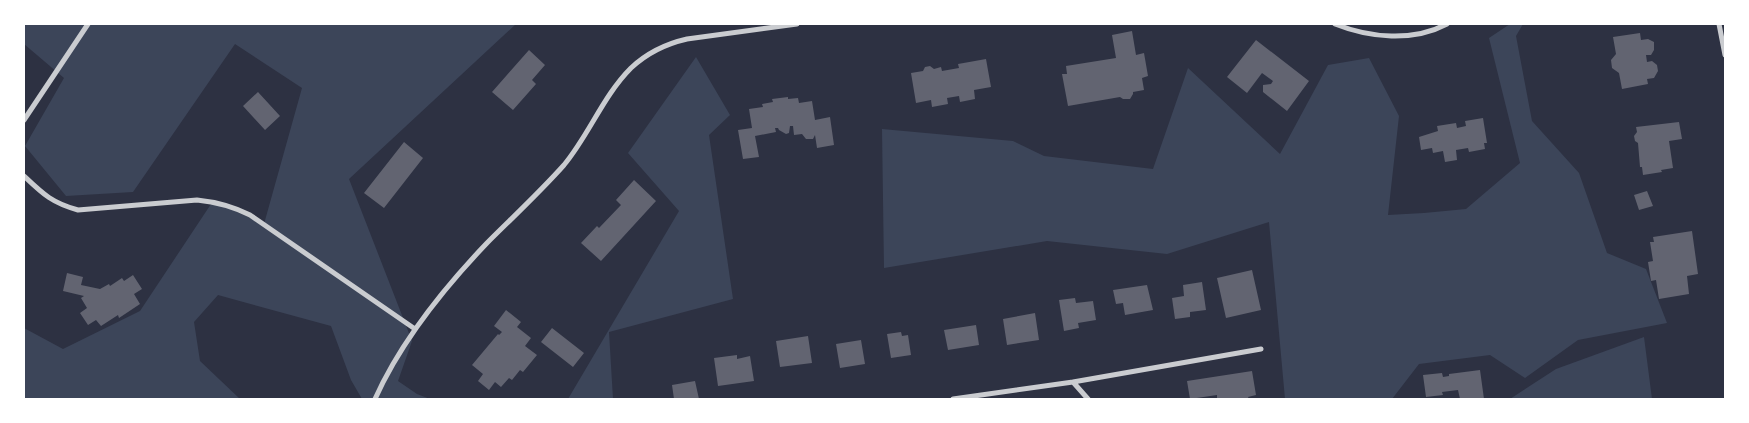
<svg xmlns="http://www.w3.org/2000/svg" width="1749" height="423" viewBox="0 0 1749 423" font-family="Montserrat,sans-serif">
<rect width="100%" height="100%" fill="#2d3142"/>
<path fill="#3c4559" d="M24,24H516L349,179L412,341L398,381L417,394L430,399H362L351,380L331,326L218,295L194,322L200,361L240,399H24V328L63,349L140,311L213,201L264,224L302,88L235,44L133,192L66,196L25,146L64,78L24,44Z
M1510,24H1523L1516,36L1532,121L1579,173L1607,253L1646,269L1667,323L1578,340L1525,378L1490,355L1419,364L1392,399H1285L1269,222L1167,254L1047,241L884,268L882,129L1013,141L1044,156L1153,169L1188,68L1280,154L1328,65L1369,58L1399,116L1388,215L1424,213L1466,209L1520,163L1489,38Z
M696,57L730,115L709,135L733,299L609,332L613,399H568L679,211L628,153Z
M1644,337L1652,399H1510L1556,369Z"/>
<path fill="#626471" d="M1132,31L1136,55L1144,53L1148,76L1142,78L1144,90L1133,92V94L1130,99H1123L1120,97L1068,106L1062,74H1067L1066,66L1116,58L1112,35Z
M1640,33L1641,40L1648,39L1654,42V50L1651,55H1646L1647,62L1652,61L1657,65L1658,71L1654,78L1647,79L1648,84L1622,89L1619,73L1612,68L1611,60L1616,54L1613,37Z
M1256,40L1309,81L1287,111L1263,92V85L1271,84L1273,81L1262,73L1247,93L1227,77Z
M529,50L545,65L532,80L536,84L513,110L492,92Z
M986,59L991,87L974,90L975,99L960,102L959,96L947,98L948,104L932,107L931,100L916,103L911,73L923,71L925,67L930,66L934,69L941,67L942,71L959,68L958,64Z
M258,92L280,116L265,130L243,106Z
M788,97V99L798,98L799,103L812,101L815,120L830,117L834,145L817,148L815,135L813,139H806L802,134L794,135L793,126H790L789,133L786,134L779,130L778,128H775L776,132L755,136L759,157L743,159L738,130L752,128L749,109L763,107L762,104L773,102L772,99Z
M1483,118L1487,143H1484L1485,149L1469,152L1468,148L1456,150L1457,160L1445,162L1443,151L1433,153L1432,148L1421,150L1419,137L1438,131L1437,126L1456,123L1457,128L1466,126L1465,121Z
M1679,122L1682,139L1669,141L1673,168L1661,170L1662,172L1643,175L1642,167H1640L1638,143L1635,141L1634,136L1637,132L1636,127Z
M404,142L423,158L384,208L364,193Z
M634,180L656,201L601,261L581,243L597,226L599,228L621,205L616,200Z
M1647,191L1653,206L1639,210L1634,195Z
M1692,231L1698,274L1687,276L1689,294L1659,299L1656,280L1651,281L1648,262L1653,261L1650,242H1654L1653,237Z
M1252,270L1261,310L1226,318L1217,278Z
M67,273L83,277L81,285L100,289L109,284L110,286L122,278L124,281L133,275L142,289L134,294L140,304L119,318L118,315L101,326L96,320L88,325L80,313L87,308L81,298L84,296L63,291Z
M1202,282L1206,310L1190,312V317L1175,319L1172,298L1184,296L1183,285Z
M1147,285L1153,310L1125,315L1123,303L1116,304L1113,290Z
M1075,298L1076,303L1093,301L1096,320L1078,323L1079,328L1064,331L1059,300Z
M506,310L521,322L517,327L531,338L525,346L537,355L523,372L520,370L512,380L509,378L501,387L495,382L489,390L478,381L483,374L472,365L498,334L499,335L502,332L494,326Z
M1035,313L1039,340L1007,345L1003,319Z
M976,325L979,345L948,350L944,330Z
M552,328L584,353L573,367L541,342Z
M901,332L902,336L908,335L911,355L891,358L887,334Z
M808,336L812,363L780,367L776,341Z
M861,340L865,364L840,368L836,344Z
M737,355V359L750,356L754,381L718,386L714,358Z
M1480,370L1484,399H1460L1458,390L1442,392L1443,395L1426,397L1423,375L1442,373L1443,377L1449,376V374Z
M1252,371L1256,395L1248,397L1249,399H1217V395L1190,399L1187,381Z
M695,381L699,399H674L672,385Z"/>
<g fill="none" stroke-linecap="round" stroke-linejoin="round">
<path stroke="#caccd0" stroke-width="5" d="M1335,24C1370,38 1413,42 1447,24
M1719,24L1725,55
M24,120L88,24
M24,176C43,194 52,203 78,210L197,200C217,202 232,206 250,215L415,329
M1073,382L1261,349
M375,399C401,341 443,289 487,243C513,217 540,192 564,165C589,135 603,96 631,68C647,53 665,44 687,39L797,24
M953,399L1073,382L1088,399"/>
</g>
<rect width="1749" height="423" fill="none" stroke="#ffffff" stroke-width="50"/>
</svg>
